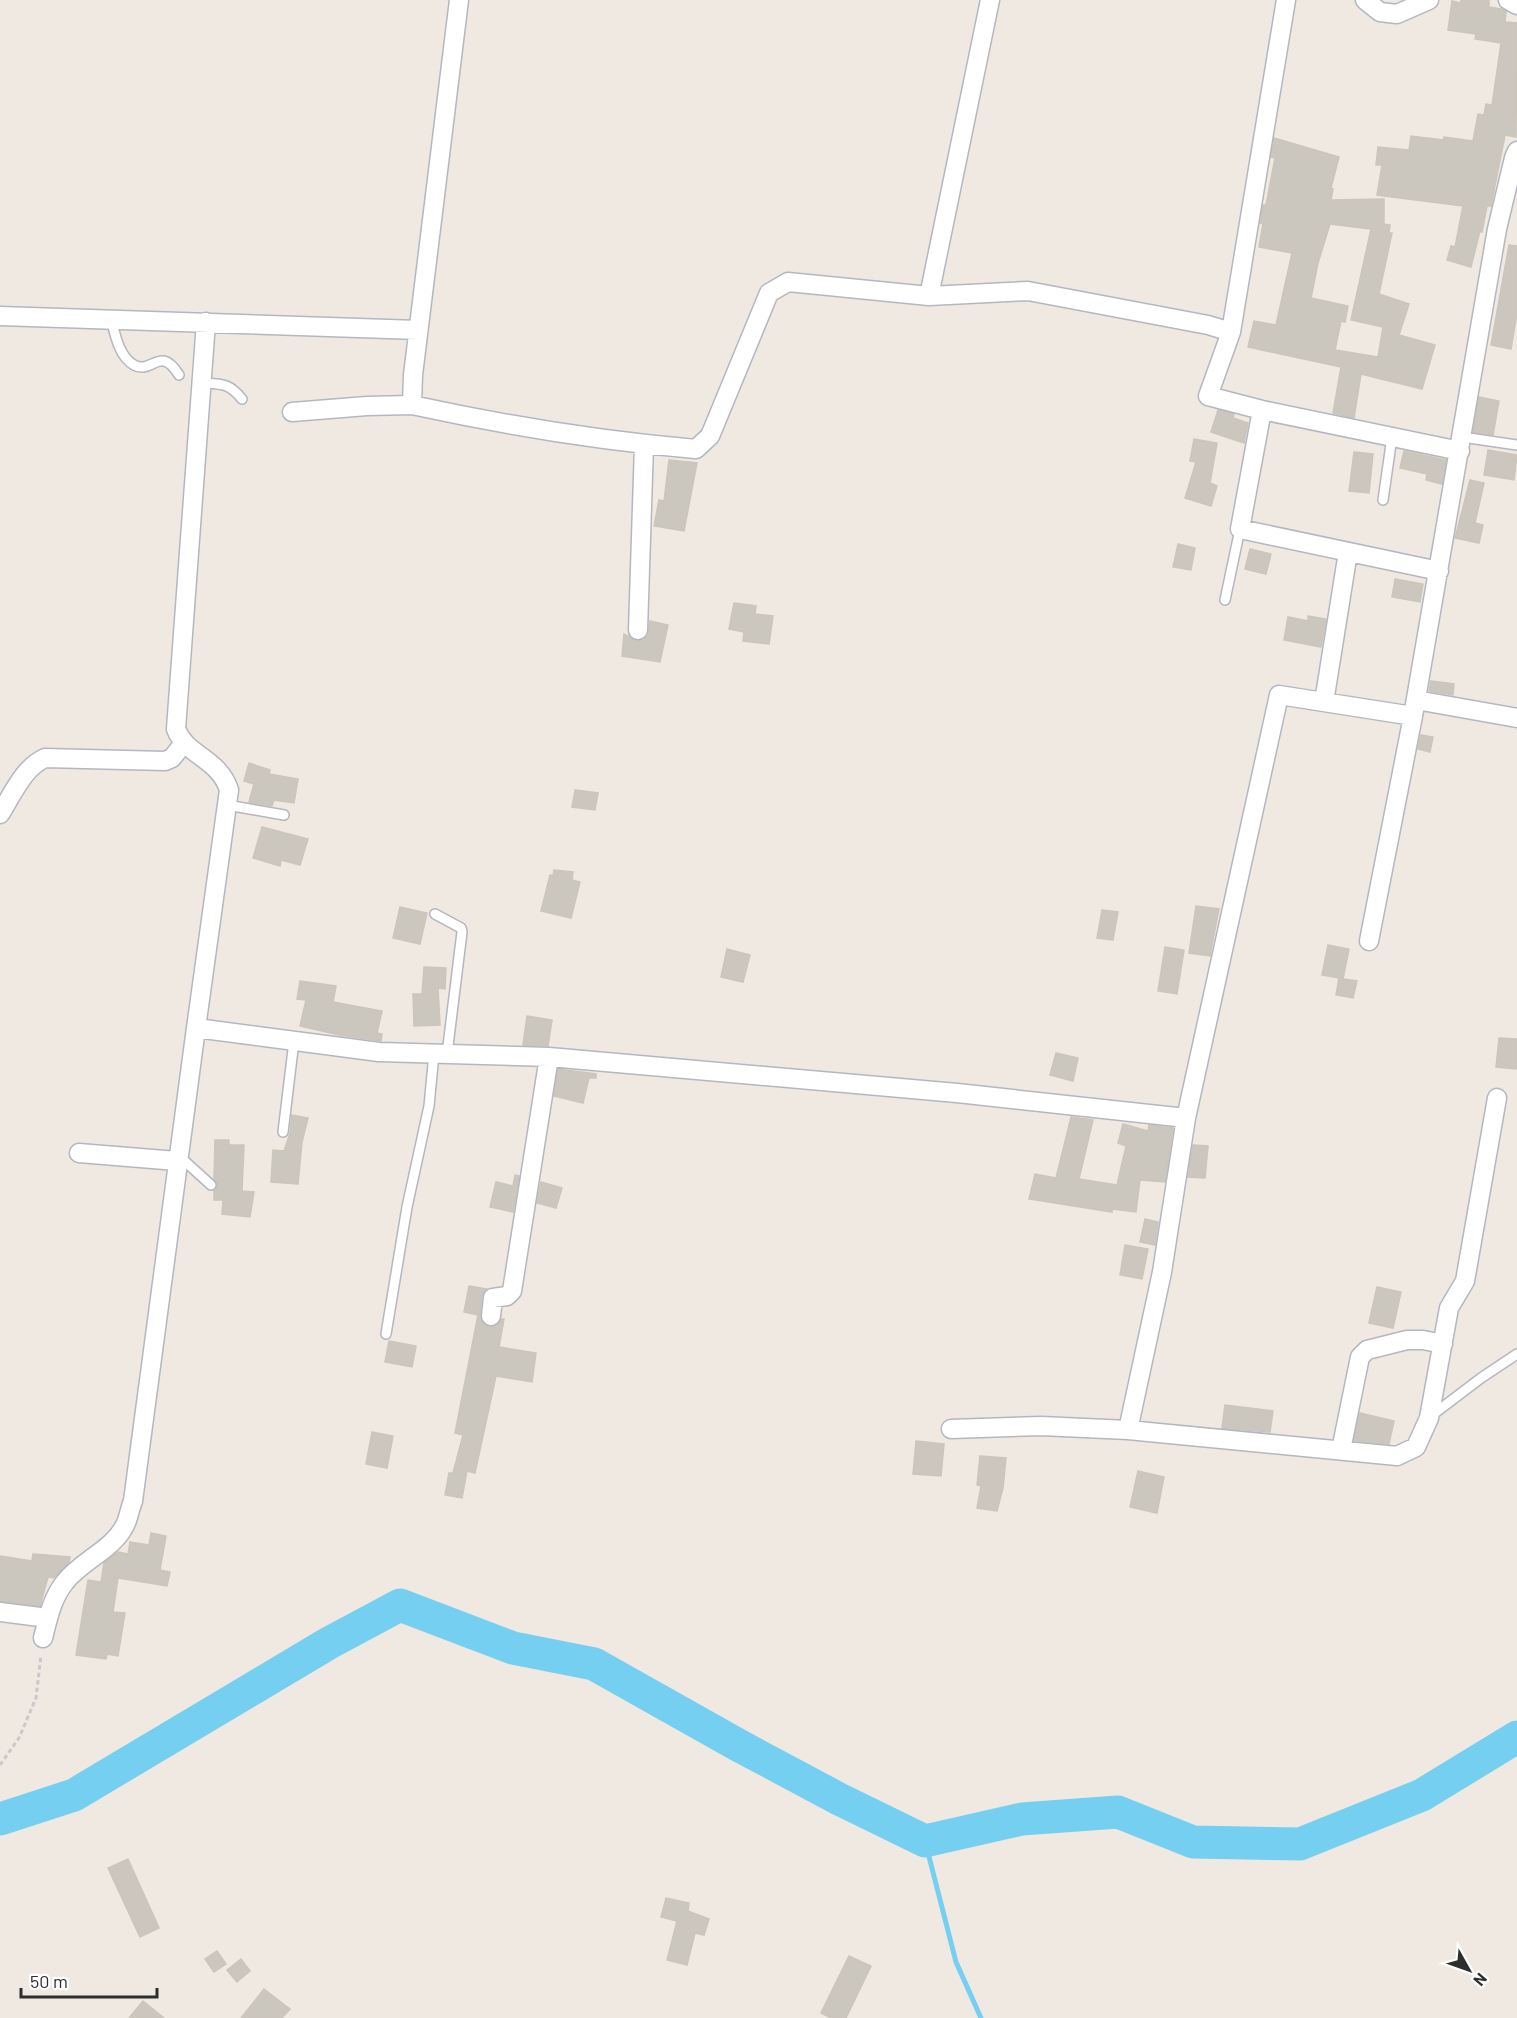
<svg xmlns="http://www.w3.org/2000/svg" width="1517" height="2018" viewBox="0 0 1517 2018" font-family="Barlow,sans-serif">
<rect width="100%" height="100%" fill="#efe9e1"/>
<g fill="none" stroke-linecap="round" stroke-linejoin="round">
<path stroke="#75cff0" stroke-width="5" d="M925,1841L956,1962L981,2018"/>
<path stroke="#75cff0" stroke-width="33" d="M0,1819L74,1795L329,1643L400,1605L513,1648L594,1664L738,1745L839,1799L925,1841L1022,1819L1118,1812L1193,1842L1300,1844L1422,1795L1517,1737"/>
</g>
<path fill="#cbc7bf" stroke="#cbc5ba" stroke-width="1.5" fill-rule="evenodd" d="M1461,0H1489V7L1501,9L1506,12L1505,22L1517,23L1516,137L1505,135L1491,206H1487L1482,232L1480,231L1471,267L1447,260L1451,246L1455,247L1463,206L1377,195L1382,165H1376L1378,147L1409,150L1411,136L1444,140V137L1473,141L1478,114L1484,115L1486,104L1492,105L1501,43L1475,39L1476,34L1448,30L1452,1L1461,3Z
M1274,138L1339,157L1331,188L1333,189L1331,200L1384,199V224L1390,225L1389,233H1392L1379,294L1409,304L1399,335L1435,345L1422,389L1361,374L1354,418L1333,413L1341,367L1248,347L1254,321L1276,325L1292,253L1259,247L1263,224L1260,223L1263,205H1266L1275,158L1271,157ZM1330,224L1371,229L1351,320L1383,327L1378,357L1335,350L1341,321L1345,322L1348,306L1311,298L1318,263Z
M1509,245L1517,246V313L1511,349L1491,345Z
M1479,397L1499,401L1493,435L1473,432Z
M1218,410L1234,414L1233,418L1248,423L1244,443L1211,432Z
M1194,439L1217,443L1210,483L1217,486L1211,506L1185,498L1196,462L1190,461Z
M1488,450L1517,455L1514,480L1484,475Z
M1404,451L1446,460L1442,484L1426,480L1427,474L1400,468Z
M1354,452L1373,454L1369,493L1349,491Z
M669,460L697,463L684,531L654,526L659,500L664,501Z
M1470,480L1484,483L1475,523L1483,525L1479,543L1455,538Z
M1178,544L1195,548L1191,570L1173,567Z
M1250,549L1271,554L1266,574L1245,569Z
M1395,579L1423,584L1420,602L1392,597Z
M734,603L756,606L755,614L773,616L769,644L743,641L744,632L729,629Z
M1308,616L1326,619L1321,647L1284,640L1288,617L1308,621Z
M650,621L668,625L660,662L622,656L624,634L637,641L644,640L648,635Z
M1431,681L1454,684L1453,695L1429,691Z
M1421,735L1433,737L1430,752L1418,749Z
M249,763L270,770L269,774L298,779L294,803L274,800L272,806L249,802L254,784L244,781Z
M575,790L598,793L595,810L572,807Z
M262,827L308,839L300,865L281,860L280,866L253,858Z
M554,870L573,872L572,880L580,882L571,918L541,911L550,875L553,876Z
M1196,906L1219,909L1210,956L1189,953Z
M400,907L427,913L420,944L393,938Z
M1102,910L1118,912L1113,940L1097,938Z
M1328,945L1349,949L1343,979L1357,981L1353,998L1336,995L1339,978L1322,975Z
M1165,947L1184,950L1177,994L1158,991Z
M727,949L750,955L743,982L721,977Z
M424,967L446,968L445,989L438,988L440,1025L414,1026L413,994H422Z
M300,981L336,986L333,1002L382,1011L377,1033L382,1034L381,1041L339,1035L300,1026L306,1000L297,999Z
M527,1016L552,1020L548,1046L523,1045Z
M1499,1038L1517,1039V1069L1496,1067Z
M1056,1053L1078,1058L1073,1081L1050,1075Z
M558,1069L596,1074V1078H589L583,1103L554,1096Z
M292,1115L308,1118L302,1142L298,1184L271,1182L273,1150L284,1151L290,1133Z
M1071,1117L1093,1120L1079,1179L1117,1185L1126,1146L1118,1143L1123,1124L1148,1131L1149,1125L1173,1128L1165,1182L1140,1180L1136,1212L1112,1209V1212L1029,1199L1035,1174L1056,1178Z
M215,1140H229V1145H244L242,1191L254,1192L250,1217L222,1214L223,1200H214V1191L218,1186L214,1179Z
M1193,1145L1208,1146L1205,1178L1188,1177Z
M515,1175L519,1176L513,1212L490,1207L496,1182L513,1186Z
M541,1182L562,1188L556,1208L537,1203Z
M1145,1219L1158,1222L1155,1245L1140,1242Z
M1125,1245L1148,1249L1142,1279L1120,1275Z
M469,1286L487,1289L482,1296L480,1315L484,1325L495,1326L502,1319H504L499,1347L536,1353L532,1382L496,1376L475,1473L467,1471L462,1498L445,1495L449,1473H453L463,1435L455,1433L478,1315L464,1312Z
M1377,1287L1401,1292L1393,1328L1369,1323Z
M389,1341L416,1346L412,1367L385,1362Z
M1225,1405L1273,1411L1270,1432L1222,1428Z
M1360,1413L1394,1421L1389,1444L1354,1441Z
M372,1432L393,1436L387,1468L366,1464Z
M916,1441L944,1444L941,1476L913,1474Z
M980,1456L1006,1458L1003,1488L997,1511L977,1508L981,1486L977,1485Z
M1138,1471L1164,1477L1157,1513L1130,1507Z
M151,1533L166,1536L160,1570L170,1572L167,1586L118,1578L113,1612L125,1613L118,1656L107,1654L106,1659L76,1655L88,1580L101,1582L104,1563L118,1552L128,1554L130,1542L149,1545Z
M33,1554L70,1557L69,1562L54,1578L48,1577L40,1606L0,1601V1556L32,1561Z
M128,1859L159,1928L140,1937L108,1868Z
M666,1898L689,1903L688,1911L709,1919L704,1935L695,1933L687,1965L667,1960L677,1921L661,1917Z
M217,1951L226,1964L214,1972L205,1959Z
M849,1956L871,1966L846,2018H831L821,2013Z
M241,1959L250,1971L237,1982L227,1970Z
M264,1989L290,2009L282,2018H241Z
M143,2001L164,2018H129Z"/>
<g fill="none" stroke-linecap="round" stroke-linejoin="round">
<g stroke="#b4b7c1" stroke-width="12">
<path id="lane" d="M111,319C115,334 119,357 134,365C152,375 160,344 179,375
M203,383C222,384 229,383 242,399
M1462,437L1517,445
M1383,500L1392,437
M1225,600L1240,529
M227,805L284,815
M435,914L461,928L462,932L447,1054
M283,1132L294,1041
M179,1156L211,1185
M386,1334L407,1207L429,1106L434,1054
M1431,1416L1481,1378L1517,1354"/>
</g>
<g stroke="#b4b7c1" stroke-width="21">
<path id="street" d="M459,0L413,375L412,405C504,425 601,441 696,449L710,436L769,293L788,282L929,296
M990,0L929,296L1028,291L1208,325L1231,332L1208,396L1262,410L1460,451
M1365,0L1380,12L1397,14L1429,0
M1508,0L1517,5
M0,316L418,330
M206,322L176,729C186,756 219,758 229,790L196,1028L379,1052L549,1057L957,1093L1186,1118
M1231,332L1286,0
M1262,410L1240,529L1439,571
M292,412L367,406L412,405
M638,630L644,445
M1416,700L1517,718
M1324,702L1348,552
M0,814C13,794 23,768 45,758L165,761L172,758L184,743
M1369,941L1413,716
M1497,1098L1465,1281L1449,1308L1429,1418L1416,1447L1397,1456L1128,1430L1162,1272L1186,1118L1279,695L1413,716L1497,229L1514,158L1517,151
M79,1153L177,1161
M491,1316L493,1298L507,1296L512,1291L549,1057
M951,1429L1041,1426L1128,1430
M1341,1450L1360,1357L1367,1350L1407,1340H1423L1443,1344
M0,1612L48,1618
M43,1638C48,1618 52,1598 65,1582C82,1560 115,1549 126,1523C129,1516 130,1508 133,1501L196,1028"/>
</g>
<path stroke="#c9c9c9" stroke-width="3" stroke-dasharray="4.5 3" stroke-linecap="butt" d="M0,1765L19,1738L36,1698L41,1655"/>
<use href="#lane" stroke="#fff" stroke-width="9"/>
<use href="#street" stroke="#fff" stroke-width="18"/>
</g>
<g transform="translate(1469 1970) rotate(130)" stroke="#ffffff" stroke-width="4.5" paint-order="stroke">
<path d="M0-4.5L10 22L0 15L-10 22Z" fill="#2e2e2e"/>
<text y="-9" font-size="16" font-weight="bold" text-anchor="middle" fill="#2e2e2e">N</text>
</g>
<path d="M21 1988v9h136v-9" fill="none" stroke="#2e2e2e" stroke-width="3"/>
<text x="30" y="1988" font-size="18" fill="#2e2e2e" stroke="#ffffff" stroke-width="4.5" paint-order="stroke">50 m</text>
</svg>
